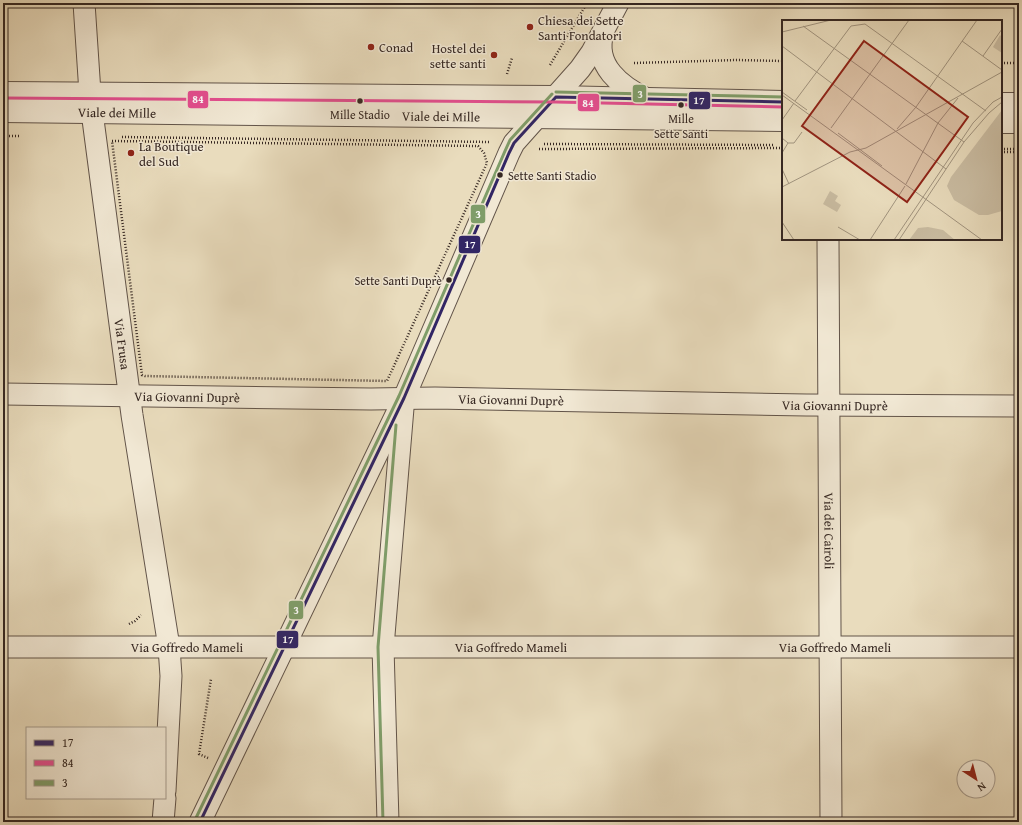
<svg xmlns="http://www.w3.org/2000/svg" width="1022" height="825" viewBox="0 0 1022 825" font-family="'Gentium Book Plus',serif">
<rect width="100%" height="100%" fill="#e9dcbd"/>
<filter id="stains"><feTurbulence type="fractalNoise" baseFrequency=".005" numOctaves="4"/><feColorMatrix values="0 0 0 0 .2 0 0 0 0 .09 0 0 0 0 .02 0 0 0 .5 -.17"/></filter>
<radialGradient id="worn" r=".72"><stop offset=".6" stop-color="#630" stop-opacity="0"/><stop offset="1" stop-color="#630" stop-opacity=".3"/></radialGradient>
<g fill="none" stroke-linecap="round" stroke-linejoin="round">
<g stroke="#625449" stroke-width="23">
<g id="minor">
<path d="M84,3L90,93"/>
<path d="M603,33C593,65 621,87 647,99"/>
<path id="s1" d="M92,112L132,415L169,647L171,676L165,791"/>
<path id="s2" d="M828,239L831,822"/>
<path id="s3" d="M3,394L371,399L435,398L806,405L1019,406"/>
<path id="s4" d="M3,647H1019"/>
<path d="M163,822L165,798"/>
<path d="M200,822L404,398L509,153L514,143L580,69L592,52L618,3"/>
<path d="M388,822L383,647L403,408"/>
</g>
</g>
<g stroke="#625449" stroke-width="24">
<g id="tertiary">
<path d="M3,93L556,97L783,102"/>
<path d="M1001,104H1019"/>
<path id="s5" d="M3,111L783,120"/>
<path d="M1001,122H1019"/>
</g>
</g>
<path stroke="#352722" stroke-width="2.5" stroke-dasharray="1 2" stroke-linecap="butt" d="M634,63L737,60L783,61
M1001,63H1019
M550,65L587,3
M507,74L512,58
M3,136H19
M122,137L491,142
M112,141L478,146L484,153L487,163L387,381L145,376L142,375Z
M544,144L773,145
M539,149L783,148
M1001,149H1019
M1001,152H1019
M129,624L135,621L141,615
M208,758L199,754L211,679"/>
<use href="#minor" stroke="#f1e8d4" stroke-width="21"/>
<use href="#tertiary" stroke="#f1e8d4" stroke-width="22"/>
<g stroke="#f1e8d4" stroke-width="6">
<path id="bus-1" d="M556,97L783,102
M200,822L404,398L509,153L514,143L556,97"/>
</g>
<g stroke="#f1e8d4" stroke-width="6">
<path id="bus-2" d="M3,98L556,102L783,107"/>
</g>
<g stroke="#f1e8d4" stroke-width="6">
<path id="bus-3" d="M556,92L783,97
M195,820L399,396L505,151L510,140L552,94
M383,822L378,647L396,425"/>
</g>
<use href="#bus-1" stroke="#322665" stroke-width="3"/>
<use href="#bus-2" stroke="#e44e90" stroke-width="3"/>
<use href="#bus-3" stroke="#7f9d69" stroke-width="3"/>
</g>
<g fill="#8f2418" stroke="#f1e8d4" stroke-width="1.5">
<circle cx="530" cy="27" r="4"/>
<circle cx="371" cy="47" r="4"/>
<circle cx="494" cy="55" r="4"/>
<circle cx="131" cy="153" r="4"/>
</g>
<g fill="#352722" stroke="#f1e8d4" stroke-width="1.5">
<circle cx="360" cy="101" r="3.5"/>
<circle cx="681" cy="105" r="3.5"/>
<circle cx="500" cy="175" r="3.5"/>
<circle cx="449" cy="280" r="3.5"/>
</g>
<g text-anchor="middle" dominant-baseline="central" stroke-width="3" stroke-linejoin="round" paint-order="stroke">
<g font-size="12" fill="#352722" stroke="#f1e8d4">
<text x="360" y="114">Mille Stadio</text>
<text x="681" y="118">Mille<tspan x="681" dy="15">Sette Santi</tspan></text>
<text x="508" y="175" text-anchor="start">Sette Santi Stadio</text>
<text x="442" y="280" text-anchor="end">Sette Santi Duprè</text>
</g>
<g font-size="13" fill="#352722" stroke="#f1e8d4" text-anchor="start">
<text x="538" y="20">Chiesa dei Sette<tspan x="538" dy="15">Santi Fondatori</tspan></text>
<text x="379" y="47">Conad</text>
<text x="486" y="48" text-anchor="end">Hostel dei<tspan x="486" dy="15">sette santi</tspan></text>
<text x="139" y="146">La Boutique<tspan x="139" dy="15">del Sud</tspan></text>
</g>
<g font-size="13" fill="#352722" stroke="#f1e8d4">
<text stroke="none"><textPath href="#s5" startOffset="114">Viale dei Mille</textPath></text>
<text stroke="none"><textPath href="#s5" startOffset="438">Viale dei Mille</textPath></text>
<text stroke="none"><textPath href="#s1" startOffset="234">Via Frusa</textPath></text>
<text stroke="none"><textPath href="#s3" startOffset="184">Via Giovanni Duprè</textPath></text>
<text stroke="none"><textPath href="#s3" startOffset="508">Via Giovanni Duprè</textPath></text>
<text stroke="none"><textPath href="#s3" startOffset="832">Via Giovanni Duprè</textPath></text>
<text stroke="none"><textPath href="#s2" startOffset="292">Via dei Cairoli</textPath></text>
<text stroke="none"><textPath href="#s4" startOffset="184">Via Goffredo Mameli</textPath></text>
<text stroke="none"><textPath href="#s4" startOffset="508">Via Goffredo Mameli</textPath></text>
<text stroke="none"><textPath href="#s4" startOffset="832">Via Goffredo Mameli</textPath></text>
</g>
</g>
<g transform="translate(782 20)">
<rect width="220" height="220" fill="#e9dcbd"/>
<path d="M218,15L220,17V33L211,27ZM220,90V191L206,195H197L172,180L165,166L169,157ZM48,171L56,176L53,181L59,185L55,192L41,184ZM146,207L161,210L173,220H127L136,208Z" fill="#cabda3"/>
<path fill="none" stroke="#a1947f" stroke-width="1" d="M83,4L204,91M21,6L182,122M0,12L49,0M180,21L220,50M0,26L164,149M201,36L220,9M0,72L25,90M0,75L200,220M13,81L69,6L83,4M0,100L12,83M49,108L127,0M115,109L134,87L195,0M56,113L100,146M0,118L6,123L0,133M6,123H12L20,112M0,149L7,164M124,164L156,103L176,78M0,167L68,132L84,128L220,52M0,202L12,220M56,207L78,220M88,220L123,166M112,220L191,103L211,82L220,77M117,220L182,122L207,93L220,82"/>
<path fill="#8f2418" fill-opacity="0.15" stroke="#8f2418" stroke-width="2" d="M82,21L186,97L125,182L20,106Z"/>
<rect width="220" height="220" fill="none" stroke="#352722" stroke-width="2"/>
</g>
<g stroke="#f1e8d4" stroke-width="1.5">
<rect x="632" y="84" width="15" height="19" rx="4" fill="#7f9d69"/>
<rect x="187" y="90" width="22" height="19" rx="4" fill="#e44e90"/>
<rect x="688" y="91" width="23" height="19" rx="4" fill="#322665"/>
<rect x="577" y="93" width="23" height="19" rx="4" fill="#e44e90"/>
<rect x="470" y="204" width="16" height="20" rx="4" fill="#7f9d69"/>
<rect x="458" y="235" width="23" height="19" rx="4" fill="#322665"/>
<rect x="288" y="600" width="16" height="20" rx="4" fill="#7f9d69"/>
<rect x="276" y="630" width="23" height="19" rx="4" fill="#322665"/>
</g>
<g font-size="11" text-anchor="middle" font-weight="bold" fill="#fff">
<text x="640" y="98">3</text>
<text x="198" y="103">84</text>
<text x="699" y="104">17</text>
<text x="588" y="107">84</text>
<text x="478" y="218">3</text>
<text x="470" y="248">17</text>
<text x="296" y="614">3</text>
<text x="288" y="643">17</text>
</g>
<rect width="1022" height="825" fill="none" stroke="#e9dcbd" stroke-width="16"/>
<rect x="4" y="4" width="1014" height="817" fill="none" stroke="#352722" stroke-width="2"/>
<rect x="8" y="8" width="1006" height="809" fill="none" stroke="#352722"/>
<rect x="26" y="727" width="140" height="72" fill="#f1e8d4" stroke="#a69b8d"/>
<rect x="34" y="740" width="20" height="6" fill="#322665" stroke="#a69b8d"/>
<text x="62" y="747" font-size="12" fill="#352722">17</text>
<rect x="34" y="760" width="20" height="6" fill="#e44e90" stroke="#a69b8d"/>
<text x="62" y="767" font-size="12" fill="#352722">84</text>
<rect x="34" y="780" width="20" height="6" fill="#7f9d69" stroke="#a69b8d"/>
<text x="62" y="787" font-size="12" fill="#352722">3</text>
<g transform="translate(976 779) rotate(144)"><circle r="19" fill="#f1e8d4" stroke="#a69b8d"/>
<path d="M0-3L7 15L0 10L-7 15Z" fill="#8f2418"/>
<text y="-6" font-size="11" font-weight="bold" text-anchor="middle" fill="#352722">N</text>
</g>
<rect width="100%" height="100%" filter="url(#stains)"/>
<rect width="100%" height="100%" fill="url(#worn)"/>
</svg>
